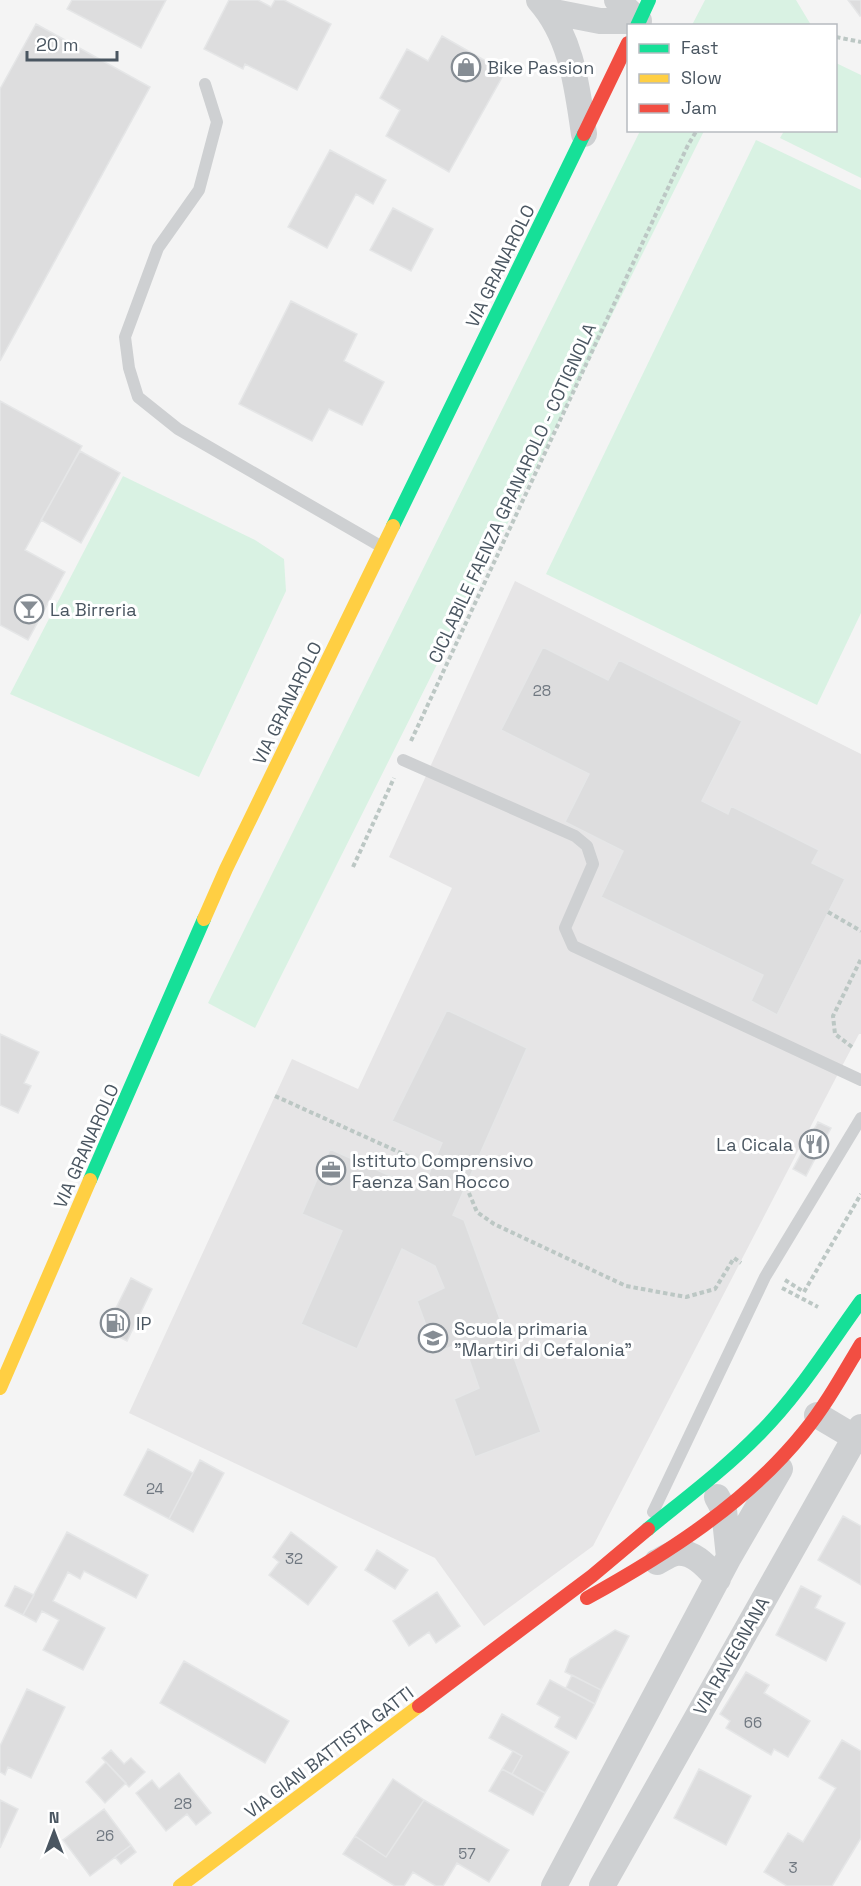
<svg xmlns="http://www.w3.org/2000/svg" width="861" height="1886" viewBox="0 0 861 1886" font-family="'Space Grotesk',sans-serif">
<rect width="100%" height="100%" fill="#f4f4f4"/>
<path fill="#e6e5e6" d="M515,581L861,754V1034H859L840,1070L593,1546L484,1626L435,1558L129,1413L292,1059L358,1089L452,888L389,857Z"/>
<path fill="#d9f2e3" d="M705,0H796L811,25H692Z
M836,63L861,75V178L780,138L784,131L836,130Z
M640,131H704L255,1028L208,1003Z
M756,140L861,190V613L817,705L546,574Z
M123,476L255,540L284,559L286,591L199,777L10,694Z"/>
<path fill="#ddddde" stroke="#e5e6e7" stroke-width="1.5" d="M72,0H166L141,48L67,9Z
M229,0H258L271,7L275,0H284L331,24L297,90L245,64L243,69L204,49Z
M848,0H861V15L860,16Z
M36,24L150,87L0,361V89Z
M442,36L505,72L449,172L386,136L400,110L380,98L407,49L428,61Z
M330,150L386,180L373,204L356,194L327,248L288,227Z
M393,208L433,229L411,271L370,250Z
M291,301L357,334L344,361L384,382L362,425L329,409L312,441L239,404Z
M0,401L82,446L25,550L65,572L28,640L0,625Z
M80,451L120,473L81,543L41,520Z
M543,647L608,680L619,660L742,721L702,801L728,814L731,806L819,850L812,863L845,879L777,1015L751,1001L763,975L601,897L623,851L565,822L589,774L501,730Z
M447,1010L527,1048L453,1215L464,1220L541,1432L475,1457L454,1399L479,1388L463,1342L436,1353L417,1301L444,1288L435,1266L402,1249L357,1349L301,1324L342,1231L302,1214L330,1149L422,1190L442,1143L392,1121Z
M0,1034L39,1052L24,1083L31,1086L18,1113L0,1105Z
M818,1122L831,1128L806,1176L793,1169Z
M131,1278L152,1289L127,1341L105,1330Z
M148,1449L193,1473L169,1519L124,1495Z
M200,1460L224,1473L193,1532L169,1519Z
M843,1516L861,1526V1585L818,1560Z
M67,1532L148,1575L136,1598L84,1571L80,1579L68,1572L53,1601L105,1628L83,1670L43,1650L59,1620L42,1611L36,1622L23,1615Z
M291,1532L337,1567L308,1605L269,1575L279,1562L273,1557Z
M377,1550L408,1570L395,1589L365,1570Z
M15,1586L34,1595L23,1615L5,1606Z
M801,1586L821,1596L815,1608L845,1623L826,1661L776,1635Z
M437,1592L460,1626L436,1643L429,1632L409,1646L393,1621Z
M615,1630L629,1636L601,1690L565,1672L570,1659Z
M184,1661L289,1721L265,1763L160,1703Z
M746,1672L769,1685L764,1693L810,1721L788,1757L774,1749L771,1755L726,1728L730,1721L720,1714Z
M572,1675L601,1690L595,1704L566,1688Z
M550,1680L595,1704L576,1739L555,1727L560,1717L537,1704Z
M27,1689L65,1707L31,1778L8,1767L5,1775L0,1772V1746Z
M502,1714L569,1752L545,1793L512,1774L522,1756L489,1738Z
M842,1740L861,1751V1838L832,1886H787L764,1872L788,1833L803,1842L836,1788L819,1778Z
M111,1750L124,1764L131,1758L145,1772L129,1787L102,1758Z
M513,1751L522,1756L512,1774L502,1769Z
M106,1762L126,1783L105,1803L86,1782Z
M502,1769L545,1793L533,1815L489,1791Z
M699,1769L751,1796L726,1845L674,1818Z
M179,1773L211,1813L196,1825L187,1814L166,1831L136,1793L152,1780L159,1789Z
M393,1779L424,1800L386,1857L355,1836Z
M0,1800L18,1809L0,1848Z
M424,1800L509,1850L489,1882L457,1863L443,1886H436L413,1872L404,1886H395L343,1854L355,1836L386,1857Z
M104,1809L131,1845L90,1876L63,1840Z
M131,1845L136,1852L121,1864L115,1857Z"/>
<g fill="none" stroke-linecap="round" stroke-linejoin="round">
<path stroke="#bcc7c4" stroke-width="4" stroke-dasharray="4.5 3" stroke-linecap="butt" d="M836,37L861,42
M411,741L688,145L697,130
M353,867L394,778
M828,912L861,931
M852,1047L835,1034L833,1016L861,959
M275,1096L432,1167
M466,1186L477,1212L494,1224L626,1286L686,1297L715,1289L734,1258L741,1263
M785,1280L804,1292L861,1194
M782,1288L818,1307"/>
<path stroke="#ced0d2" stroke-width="12" d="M205,84L217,122L199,190L158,248L125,337L129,368L138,397L178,429L382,547
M403,760L575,836L587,846L593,864L565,928L573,946L861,1080
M653,1512L765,1277L861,1118"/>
<path stroke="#ced0d2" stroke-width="26" d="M539,0C572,37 577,87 584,134
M617,0L639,21
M549,11L600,21H639
M817,1415L861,1441
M729,1557L780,1469
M657,1562C663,1559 670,1554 676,1553C694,1551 707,1567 718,1579
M554,1886L729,1557L724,1510L717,1497
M602,1886L861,1427"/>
<path stroke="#16e098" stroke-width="14" d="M637,26L649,0
M393,526L584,134
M90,1180L204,919
M648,1529C686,1498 726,1468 760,1433C799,1394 829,1345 861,1301"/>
<path stroke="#ffcf43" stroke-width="14" d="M204,919L226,869L393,526
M0,1388L90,1180
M180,1886L419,1706"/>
<path stroke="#f24e42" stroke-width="14" d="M584,134L628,43
M587,1598C666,1554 746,1504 804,1432C826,1405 843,1374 861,1344
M419,1706L592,1576L648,1529"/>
</g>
<defs>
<g id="shop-ring" transform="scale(1.5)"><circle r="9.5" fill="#fff" stroke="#868d94" stroke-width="1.5"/><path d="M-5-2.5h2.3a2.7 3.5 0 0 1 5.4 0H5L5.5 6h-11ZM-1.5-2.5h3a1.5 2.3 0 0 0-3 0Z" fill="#868d94"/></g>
<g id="bar-ring" transform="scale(1.5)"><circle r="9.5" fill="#fff" stroke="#868d94" stroke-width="1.5"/><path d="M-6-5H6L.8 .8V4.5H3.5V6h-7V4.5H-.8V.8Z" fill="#868d94"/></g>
<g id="restaurant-ring" transform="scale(1.5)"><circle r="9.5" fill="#fff" stroke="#868d94" stroke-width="1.5"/><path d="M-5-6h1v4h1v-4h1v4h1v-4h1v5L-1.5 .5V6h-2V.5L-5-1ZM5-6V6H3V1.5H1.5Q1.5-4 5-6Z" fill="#868d94"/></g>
<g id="office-ring" transform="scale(1.5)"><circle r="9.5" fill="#fff" stroke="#868d94" stroke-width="1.5"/><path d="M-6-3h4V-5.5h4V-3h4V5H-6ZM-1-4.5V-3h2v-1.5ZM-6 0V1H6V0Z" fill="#868d94"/></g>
<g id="fuel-ring" transform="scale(1.5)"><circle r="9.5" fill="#fff" stroke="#868d94" stroke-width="1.5"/><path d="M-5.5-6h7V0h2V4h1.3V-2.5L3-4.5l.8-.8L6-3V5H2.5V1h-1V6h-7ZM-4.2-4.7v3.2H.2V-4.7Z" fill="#868d94"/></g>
<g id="school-ring" transform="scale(1.5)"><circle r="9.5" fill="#fff" stroke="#868d94" stroke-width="1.5"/><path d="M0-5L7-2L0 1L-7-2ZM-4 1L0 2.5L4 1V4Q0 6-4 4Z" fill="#868d94"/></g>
</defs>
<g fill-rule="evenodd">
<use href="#shop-ring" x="466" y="67"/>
<use href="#bar-ring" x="29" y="609"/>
<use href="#restaurant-ring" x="814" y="1144"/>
<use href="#office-ring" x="331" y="1170"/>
<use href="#fuel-ring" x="115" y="1323"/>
<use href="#school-ring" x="433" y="1338"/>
</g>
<g text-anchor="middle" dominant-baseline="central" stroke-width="6" stroke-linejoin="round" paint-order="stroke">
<g font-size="15" fill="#707881">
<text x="542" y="690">28</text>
<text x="155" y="1488">24</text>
<text x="294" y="1558">32</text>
<text x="753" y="1722">66</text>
<text x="183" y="1803">28</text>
<text x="105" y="1835">26</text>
<text x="467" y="1853">57</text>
<text x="793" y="1867">3</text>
</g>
<g font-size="18" fill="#4a5661" stroke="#fff" text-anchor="start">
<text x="487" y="67">Bike Passion</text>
<text x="50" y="609">La Birreria</text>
<text x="793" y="1144" text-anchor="end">La Cicala</text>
<text x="352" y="1160">Istituto Comprensivo<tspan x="352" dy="21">Faenza San Rocco</tspan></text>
<text x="136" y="1323">IP</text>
<text x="454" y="1328">Scuola primaria<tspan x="454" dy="21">"Martiri di Cefalonia"</tspan></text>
</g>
<g font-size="18" fill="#4a5661" stroke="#fff">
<text transform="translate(500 266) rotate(-64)">VIA GRANAROLO</text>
<text transform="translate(512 493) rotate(-65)">CICLABILE FAENZA GRANAROLO - COTIGNOLA</text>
<text transform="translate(287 703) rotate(-64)">VIA GRANAROLO</text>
<text transform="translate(86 1146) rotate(-66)">VIA GRANAROLO</text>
<text transform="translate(731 1656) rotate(-60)">VIA RAVEGNANA</text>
<text transform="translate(329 1752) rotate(-37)">VIA GIAN BATTISTA GATTI</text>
</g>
</g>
<rect x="627" y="24" width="210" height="108" fill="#ffffff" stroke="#b7bbc0" stroke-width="1.5"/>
<rect x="639" y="44" width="30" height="9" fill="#16e098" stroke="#b7bbc0" stroke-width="1.5"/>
<text x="681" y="54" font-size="18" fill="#4a5661">Fast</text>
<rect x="639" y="74" width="30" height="9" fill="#ffcf43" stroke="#b7bbc0" stroke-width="1.5"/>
<text x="681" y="84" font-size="18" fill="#4a5661">Slow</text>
<rect x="639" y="104" width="30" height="9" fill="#f24e42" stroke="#b7bbc0" stroke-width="1.5"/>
<text x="681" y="114" font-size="18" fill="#4a5661">Jam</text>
<g transform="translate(54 1832)" stroke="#ffffff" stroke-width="4.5" paint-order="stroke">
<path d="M0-4.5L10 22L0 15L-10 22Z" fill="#4a5661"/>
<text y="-9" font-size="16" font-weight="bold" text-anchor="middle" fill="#4a5661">N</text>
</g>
<path d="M27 51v9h90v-9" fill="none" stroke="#4a5661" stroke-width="3"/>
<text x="36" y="51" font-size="18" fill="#4a5661" stroke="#ffffff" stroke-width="4.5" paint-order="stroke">20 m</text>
</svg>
